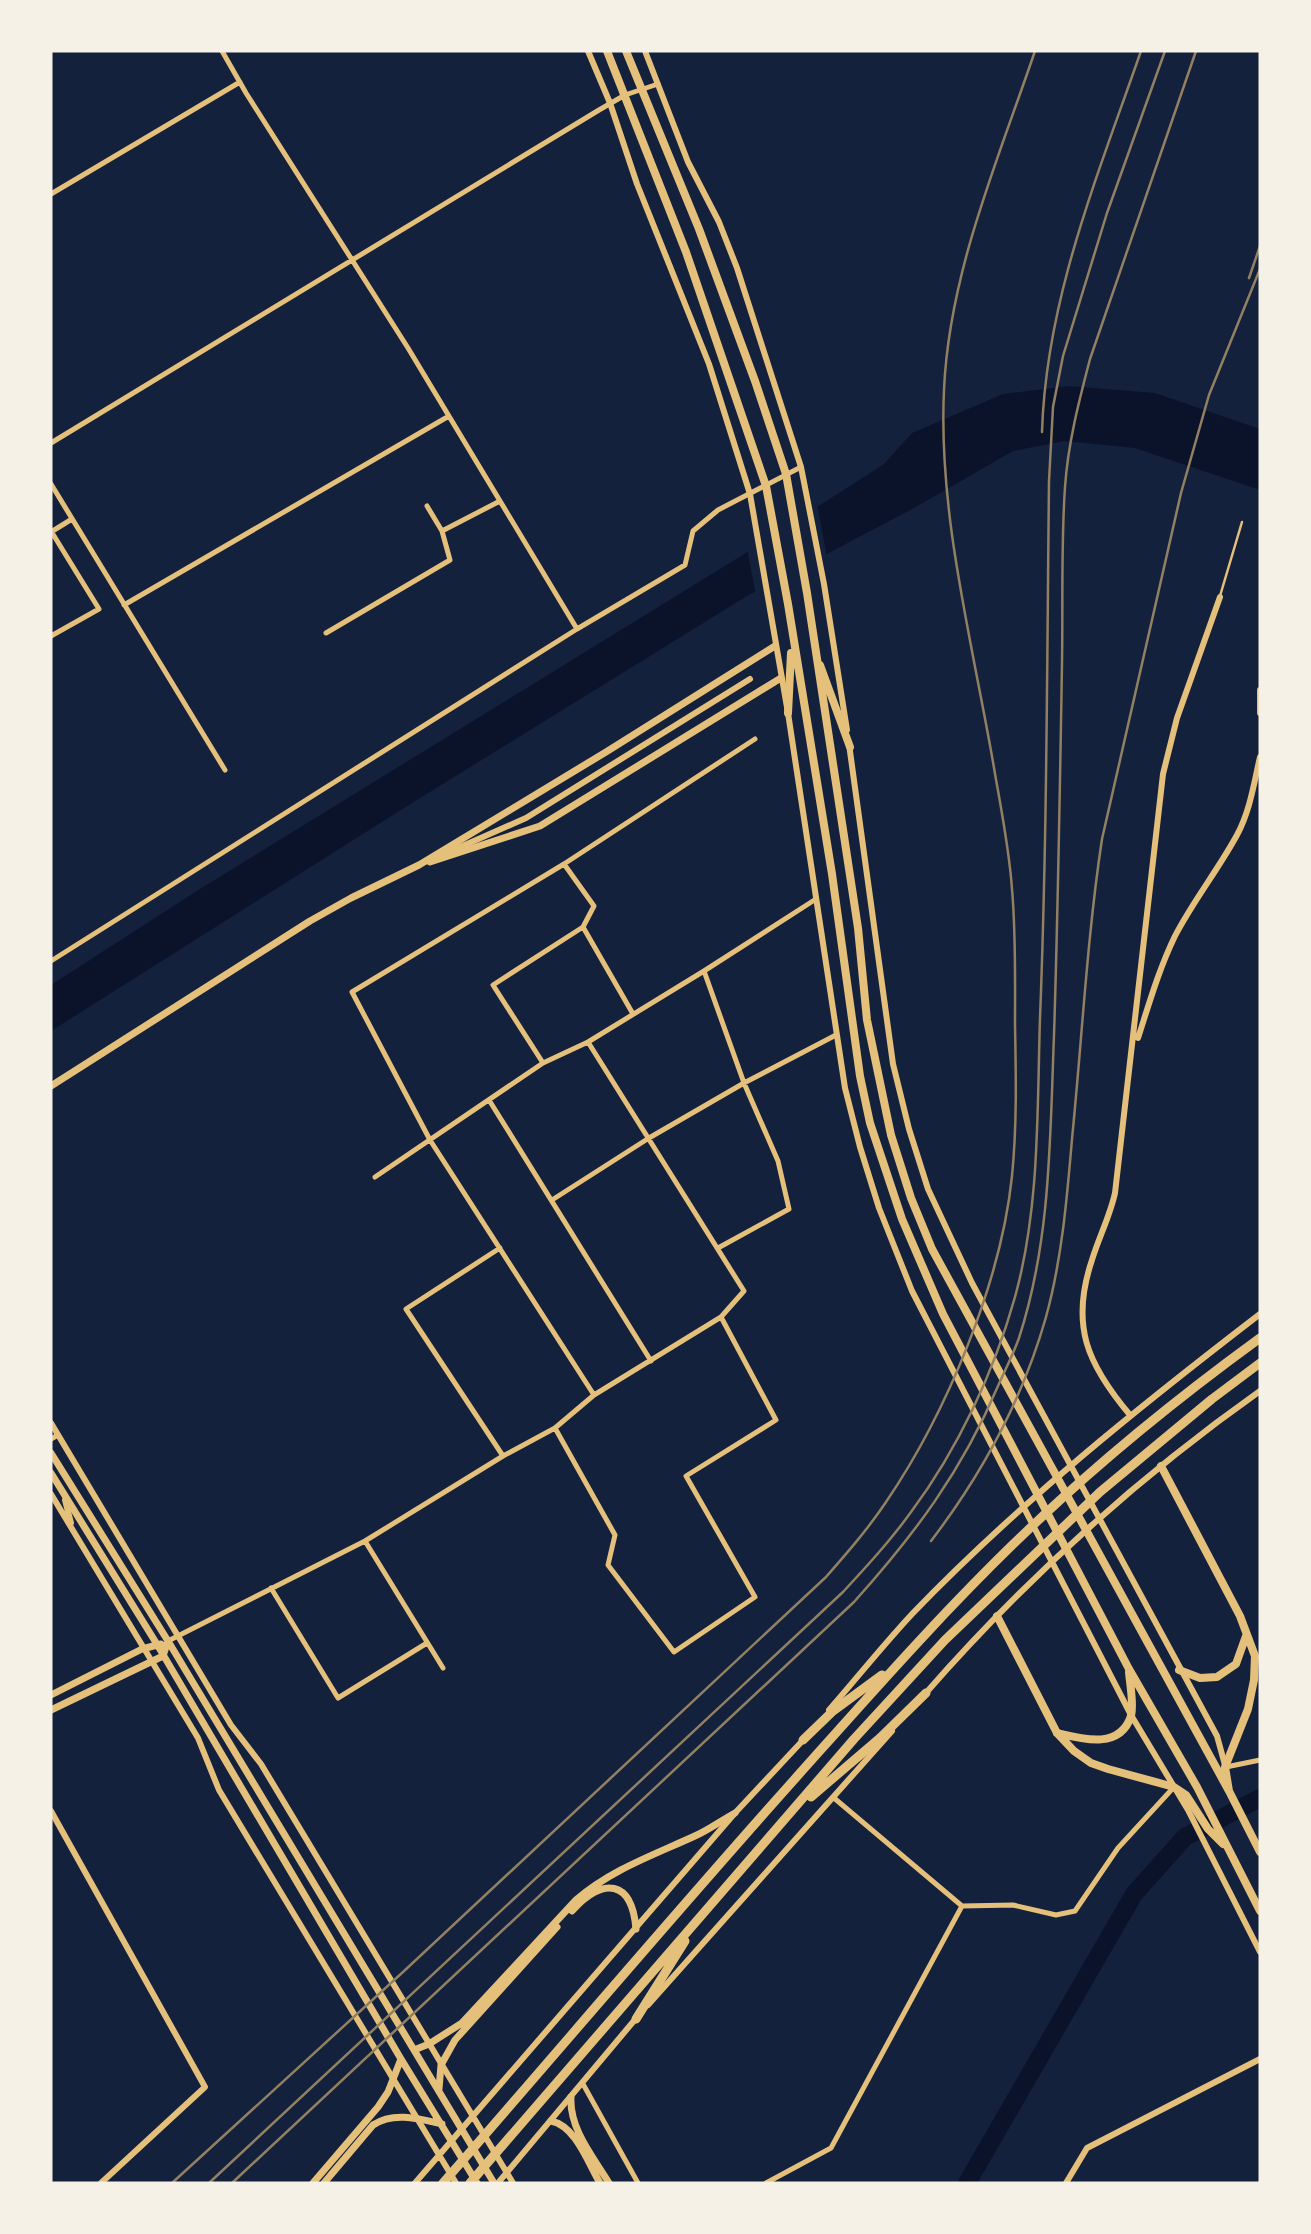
<svg xmlns="http://www.w3.org/2000/svg" width="1311" height="2234" viewBox="0 0 1311 2234" font-family="Lato,sans-serif">
<rect width="100%" height="100%" fill="#14213d"/>
<path fill="#0b132b" d="M1069,386L1155,393L1260,429V490L1135,448L1064,441L1013,451L914,508L747,596L404,808L51,1031V985L200,889L741,556L884,464L912,433L1003,394Z"/>
<path fill="#14213d" d="M817,503L827,558L756,596L747,548Z"/>
<g fill="none" stroke-linecap="round" stroke-linejoin="round">
<path stroke="#0b132b" stroke-width="18" d="M967,2183L1134,1894L1185,1837L1260,1798"/>
<path stroke="#e5c07b" stroke-width="2.5" d="M1220,596L1242,522"/>
<path stroke="#e5c07b" stroke-width="5" d="M222,51L246,93L408,348L577,629
M51,194L240,82
M51,443L599,110L625,95L658,84
M51,484L225,770
M51,531L99,609L51,636
M442,531L500,501
M51,532L72,519
M124,605L449,416
M326,633L450,560L442,531L427,506
M583,927L633,1014
M51,961L577,629L685,565L693,531L718,510L801,467
M704,971L744,1083L836,1035
M543,1063L493,985L583,927L594,906L564,864
M489,1100L651,1361
M375,1177L543,1063L588,1042L704,971L816,899
M552,1200L649,1138L744,1083L778,1161L789,1209L718,1248
M500,1248L406,1309L503,1456
M594,1395L430,1140L352,992L564,864L755,739
M555,1428L615,1535L608,1565L674,1652L755,1597L686,1476L776,1420L721,1317
M51,1439L58,1435
M365,1541L443,1668
M271,1588L338,1698L427,1643
M168,1641L365,1541L503,1456L555,1428L594,1395L721,1317L744,1291L588,1042
M1226,1767L1260,1760
M962,1906L1013,1905L1056,1915L1075,1911L1118,1848L1174,1787
M583,2084L638,2183
M766,2183L831,2148L962,1906L834,1798"/>
<path stroke="#e5c07b" stroke-width="6" d="M588,51L610,103L637,184L709,364L750,494L788,713L845,1088L860,1147L879,1208L912,1291L1131,1715L1188,1810L1260,1952
M645,51L688,162L719,222L737,268L801,467L824,584L847,730
M1260,690V713
M849,744L893,1064L909,1129L928,1189L972,1283L1217,1736L1225,1765
M440,856L526,818L750,679
M1138,1038C1149,1004 1159,969 1175,936C1193,901 1218,870 1237,835C1250,811 1254,783 1260,757
M1130,1415C1087,1364 1070,1325 1092,1260C1099,1237 1110,1216 1115,1193L1163,774L1177,718L1220,597
M51,1423L231,1725L261,1764L513,2183
M51,1494L198,1738L219,1790L456,2183
M65,1500L71,1523
M925,1694C1024,1581 1137,1478 1260,1391
M829,1710C857,1678 884,1644 913,1613C1019,1503 1139,1407 1260,1314
M51,1811L205,2087L101,2183
M648,2005L892,1731
M415,2183L735,1813L806,1737
M498,2183L638,2016
M1066,2183L1087,2148L1260,2059"/>
<path stroke="#e5c07b" stroke-width="7" d="M430,862L540,826L781,678
M51,1086L310,921L351,898L419,865L606,752L775,646
M51,1453L168,1641L494,2183
M51,1473L158,1646L401,2059L477,2183
M51,1695L142,1649L161,1644
M51,1710L163,1656L168,1641
M572,1911C603,1876 632,1880 636,1929
M414,2050L429,2044L462,2023L576,1900C612,1869 654,1855 697,1835C710,1829 722,1820 735,1813
M439,2089L441,2065L455,2040L557,1927
M571,2097C569,2129 594,2158 609,2183
M551,2121C576,2126 588,2163 600,2183
M313,2183L378,2107L388,2092L401,2059
M324,2183L373,2125C394,2111 420,2119 442,2124"/>
<path stroke="#e5c07b" stroke-width="8" d="M607,51L686,252L766,486L788,604L832,874L860,1076L870,1123L902,1219L943,1314L1129,1669L1197,1787L1260,1911
M626,51L699,229L755,381L786,474L807,593L858,928L867,1020L891,1135L911,1198L932,1249L1229,1791
M820,665L850,747
M788,713L791,653
M1161,1466L1240,1616L1255,1656L1254,1680L1248,1709L1225,1767L1229,1791L1260,1852
M997,1616L1057,1733L1074,1751L1091,1763L1108,1769L1174,1787L1186,1795L1208,1829L1223,1844
M1179,1670L1200,1678L1217,1677L1236,1664L1246,1636
M1057,1733C1082,1739 1120,1750 1131,1716C1134,1704 1130,1685 1129,1672"/>
<path stroke="#e5c07b" stroke-width="9" d="M803,1740L833,1711L882,1675
M811,1797L880,1738L926,1693
M636,2019L685,1941
M443,2183C560,2049 675,1913 793,1781C869,1696 945,1609 1028,1530C1101,1460 1179,1397 1260,1338
M470,2183L854,1739L945,1640L1100,1492L1212,1399L1260,1363"/>
<path stroke="#918062" stroke-width="2.5" d="M1249,278L1260,246
M1042,432C1046,299 1098,175 1141,51
M931,1541C982,1474 1023,1398 1046,1317C1062,1259 1067,1198 1072,1139C1082,1039 1087,938 1102,839L1181,493L1209,395L1260,269
M172,2183L403,1972L826,1577C847,1553 868,1529 886,1502C946,1414 1001,1283 1012,1176C1017,1126 1016,1075 1015,1025C1015,979 1016,934 1012,889C1009,846 1000,804 993,762C972,641 938,513 944,390C949,273 998,160 1035,51
M209,2183L843,1592C867,1566 891,1540 911,1512C958,1449 994,1372 1015,1297C1040,1207 1037,1111 1040,1018C1047,840 1047,660 1049,481L1053,407L1063,356L1107,213L1165,51
M232,2183L854,1602C915,1534 962,1471 998,1386C1005,1370 1013,1355 1019,1338C1051,1240 1050,1137 1054,1035C1058,911 1060,787 1062,663C1063,604 1061,545 1065,487C1068,443 1079,401 1090,359L1196,51"/>
</g>
<rect width="1311" height="2234" fill="none" stroke="#f6f1e7" stroke-width="105"/>
</svg>
